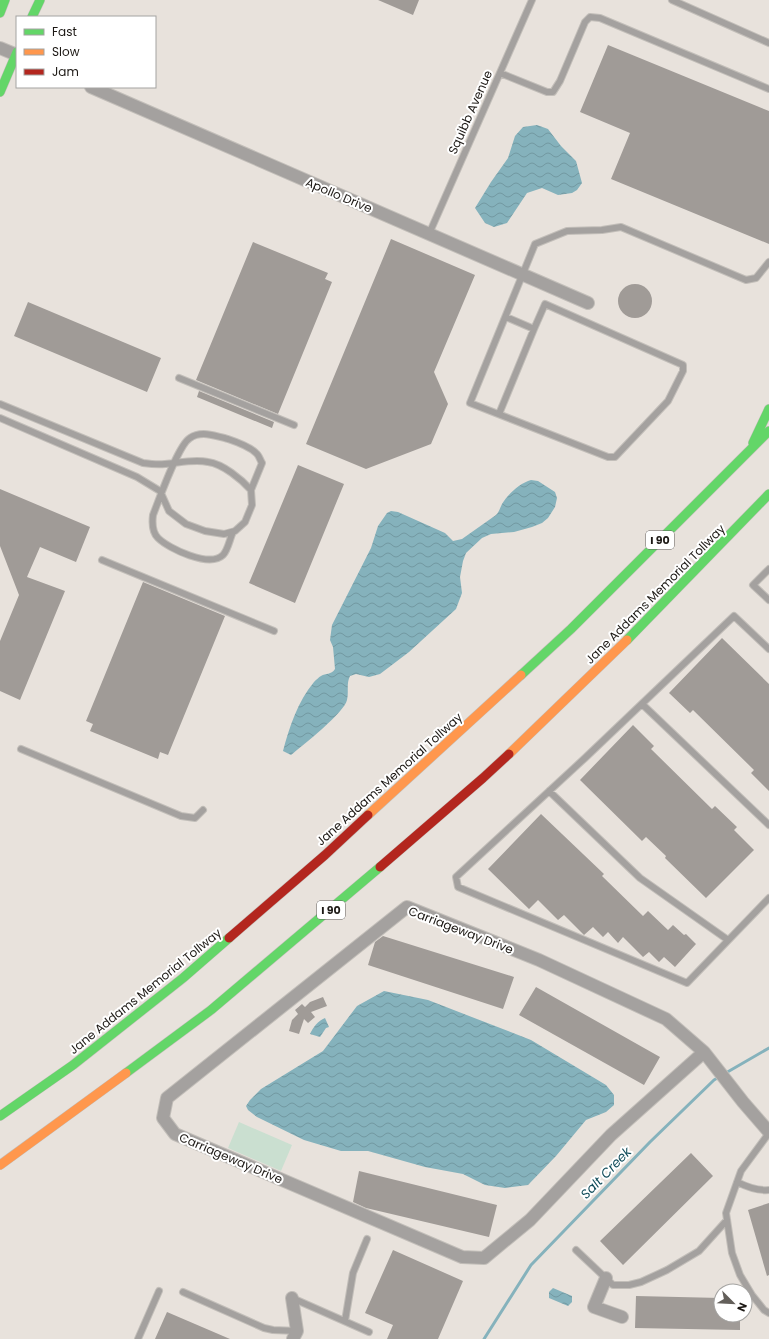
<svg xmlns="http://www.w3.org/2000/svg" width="769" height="1339" viewBox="0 0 769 1339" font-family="Poppins,sans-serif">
<defs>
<pattern id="water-waves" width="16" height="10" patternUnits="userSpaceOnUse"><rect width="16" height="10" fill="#85b2bc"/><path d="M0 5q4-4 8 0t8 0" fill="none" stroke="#7298a1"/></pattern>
</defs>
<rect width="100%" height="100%" fill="#e8e2dc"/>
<path fill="#cadfd0" d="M239,1122L292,1145L281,1171L228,1148Z"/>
<path fill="url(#water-waves)" d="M537,125L548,129L561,146L576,161L582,183L577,190L572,193L558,195L542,188L527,193L507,223L494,227L485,223L475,208L491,182L508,158L515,136L523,127Z
M531,480L538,481L555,492L557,498L555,507L548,518L542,523L532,527L514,532L491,534L482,538L466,553L463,561L460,577L462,593L456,609L409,652L380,674L369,677L356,674L350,676C346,684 349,692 347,700C344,713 303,745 291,755L283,751C289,728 298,701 314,682C316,680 319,677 321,676C326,673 331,675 335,669L333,647L330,640L332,625L371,548L378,526L387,513L391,511L398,512L445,533L453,541L462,539L496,515C499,512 500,508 502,504C508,494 520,483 531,480Z
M384,991L428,1000L531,1040L606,1085L614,1095V1105L606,1112L586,1120L556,1156L528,1185L505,1188L485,1185L463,1174L425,1167L368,1151H341L304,1140L257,1117L248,1110L246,1106L250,1100L261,1089L323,1051L357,1006Z
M325,1018L329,1027L326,1028L320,1037L310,1034C313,1027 318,1021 325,1018Z
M553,1288L572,1296V1302L568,1306L549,1298V1292Z"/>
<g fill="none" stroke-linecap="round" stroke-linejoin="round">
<path stroke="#85b2bc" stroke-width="3" d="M724,1074L769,1048
M484,1339L531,1265L650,1142L714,1080L719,1077"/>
</g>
<path fill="#a09b97" d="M378,0H419L413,15Z
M608,45L769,111V244L611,179L630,133L580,112Z
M391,239L475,275L434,372L448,404L431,444L366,469L306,444Z
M253,242L328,273L325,279L332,282L278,414L196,380Z
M618 301a17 17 0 1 1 34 0a17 17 0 1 1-34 0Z
M28,302L161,358L147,392L14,336Z
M199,391L274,422L272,428L197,397Z
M298,465L344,484L295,603L249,583Z
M0,489L90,527L76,562L40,547L27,577L65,591L20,700L0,691V641L19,595L0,546Z
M143,582L225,616L168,755L160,752L158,759L90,731L93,724L86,721Z
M722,638L769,684V791L751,773L754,770L693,710L690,713L669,693Z
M633,725L654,746L651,749L712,809L715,806L737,827L734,830L754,850L706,898L665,858L666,856L646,837L642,841L580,780Z
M541,814L604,874L602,876L643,916L648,911L668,930L673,925L684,935L686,934L696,944L675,967L664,957L659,962L649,952L643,957L623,937L618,943L608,932L603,937L593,927L584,935L564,915L558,920L538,900L529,909L488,869Z
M383,936L514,977L503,1009L368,965L375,942Z
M536,987L660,1057L644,1085L519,1015Z
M323,997L327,1006L311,1012L315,1017L308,1023L304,1019L299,1034L289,1031L292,1020L294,1018L293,1019L298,1014L295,1010L302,1004L305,1007L310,1002Z
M691,1153L713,1176L623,1265L600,1241Z
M359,1171L497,1205L489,1237L366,1208L353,1202Z
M769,1203V1275L767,1276L748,1210Z
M393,1250L463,1281L438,1339H387L393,1325L365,1313Z
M636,1296L721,1298V1315H740V1330L635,1328Z
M167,1312L230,1339H155Z"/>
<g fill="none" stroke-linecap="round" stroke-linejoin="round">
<g stroke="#c2beb9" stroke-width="8">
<path id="lane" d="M672,0L769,43
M500,73L547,92H553L560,81L585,22L590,17L600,18L769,89
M429,234L532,0
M506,317L534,329L545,304L683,365V371L668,401L615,457H608L470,403L535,244L567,231L602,230L621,227L746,280L756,278L769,262
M179,378L294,425
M0,404L143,463C150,464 158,465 165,464C179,463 193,459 208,462C223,464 241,479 251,490L252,505L245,522L235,531L224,534L205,531L186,524L169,511L160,491L137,477L0,418
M499,414L534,329
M233,532C230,538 228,550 223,555C210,568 169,549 158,538C152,532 152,523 153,515C159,500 178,445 190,438C201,430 217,436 228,439C237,442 249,446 256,453C259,455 260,460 262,463L251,490
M102,560L274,631
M769,569L753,585L769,600
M769,649L734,616L585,758L456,877L458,887L687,983L769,898
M642,704L769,825
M21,749L181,816L195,818L203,810
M549,791L640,878L728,940
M769,1133L741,1171L726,1213L732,1253L740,1275L752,1295L764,1310L769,1313
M737,1182C747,1187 757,1191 769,1190
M576,1250L613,1285H629L641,1282L667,1270L699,1251L727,1220
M183,1292L264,1328L273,1330L297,1331
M292,1298L369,1332
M345,1321L353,1273L367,1239
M138,1339L159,1291"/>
</g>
<g stroke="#c2beb9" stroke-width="14">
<path id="street" d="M0,48L17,55
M91,87L588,303
M407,907L539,960L666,1019L704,1052L611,1135L530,1220L484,1258L462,1257L175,1134L163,1118L167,1098Z
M704,1052L743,1102L769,1132
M606,1278L594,1307L622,1317
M292,1298L297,1331L293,1339"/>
</g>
<g stroke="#c2beb9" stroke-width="10">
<path id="fast" d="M0,13L5,0
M32,17L40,0
M0,92L17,52
M753,443L769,409
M627,640L769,494
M521,675L571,629L769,431
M126,1073L211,1010L380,867
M0,1116L73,1065L183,978L229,938"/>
</g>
<g stroke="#c2beb9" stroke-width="10">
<path id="slow" d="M509,754L627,640
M368,815L521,675
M0,1165L126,1073"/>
</g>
<g stroke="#c2beb9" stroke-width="10">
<path id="jam" d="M380,867L483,778L509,754
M229,938L325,855L368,815"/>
</g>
<use href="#lane" stroke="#a4a19f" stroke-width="6"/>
<use href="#street" stroke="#a4a19f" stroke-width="12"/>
<use href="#fast" stroke="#63d668" stroke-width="9"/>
<use href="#slow" stroke="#ff974d" stroke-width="9"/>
<use href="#jam" stroke="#b3261e" stroke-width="9"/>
</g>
<g text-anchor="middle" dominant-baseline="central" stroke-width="4" stroke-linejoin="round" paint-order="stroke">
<g fill="#fff" stroke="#605d5a" stroke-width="1">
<rect x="646" y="531" width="28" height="18" rx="3"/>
<rect x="317" y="901" width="28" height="18" rx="3"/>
</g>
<g font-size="11" font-weight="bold" fill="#1c1814">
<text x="660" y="540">I 90</text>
<text x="331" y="910">I 90</text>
</g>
<g font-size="12" fill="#1c1814" stroke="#fff">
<text transform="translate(470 112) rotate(-66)">Squibb Avenue</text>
<text transform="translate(339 195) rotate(23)">Apollo Drive</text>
<text transform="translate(655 594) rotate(-45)">Jane Addams Memorial Tollway</text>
<text transform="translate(389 779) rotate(-42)">Jane Addams Memorial Tollway</text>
<text transform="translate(461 930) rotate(21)">Carriageway Drive</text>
<text transform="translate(145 991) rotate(-39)">Jane Addams Memorial Tollway</text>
<text transform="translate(231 1158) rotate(23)">Carriageway Drive</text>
</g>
<g font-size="13" font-style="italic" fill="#0e4a58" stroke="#fff">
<text transform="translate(606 1173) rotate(-46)">Salt Creek</text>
</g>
</g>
<rect x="16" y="16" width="140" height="72" fill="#ffffff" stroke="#a4a3a1"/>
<rect x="24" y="29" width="20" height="6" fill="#63d668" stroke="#a4a3a1"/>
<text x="52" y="36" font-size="12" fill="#1c1814">Fast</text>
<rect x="24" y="49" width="20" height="6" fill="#ff974d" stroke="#a4a3a1"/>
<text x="52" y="56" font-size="12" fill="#1c1814">Slow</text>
<rect x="24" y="69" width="20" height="6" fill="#b3261e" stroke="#a4a3a1"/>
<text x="52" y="76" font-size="12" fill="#1c1814">Jam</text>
<g transform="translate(733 1303) rotate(114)"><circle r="19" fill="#ffffff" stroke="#a4a3a1"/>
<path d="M0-3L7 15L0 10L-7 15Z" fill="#635f5a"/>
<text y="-6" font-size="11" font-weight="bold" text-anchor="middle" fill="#1c1814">N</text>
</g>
</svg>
